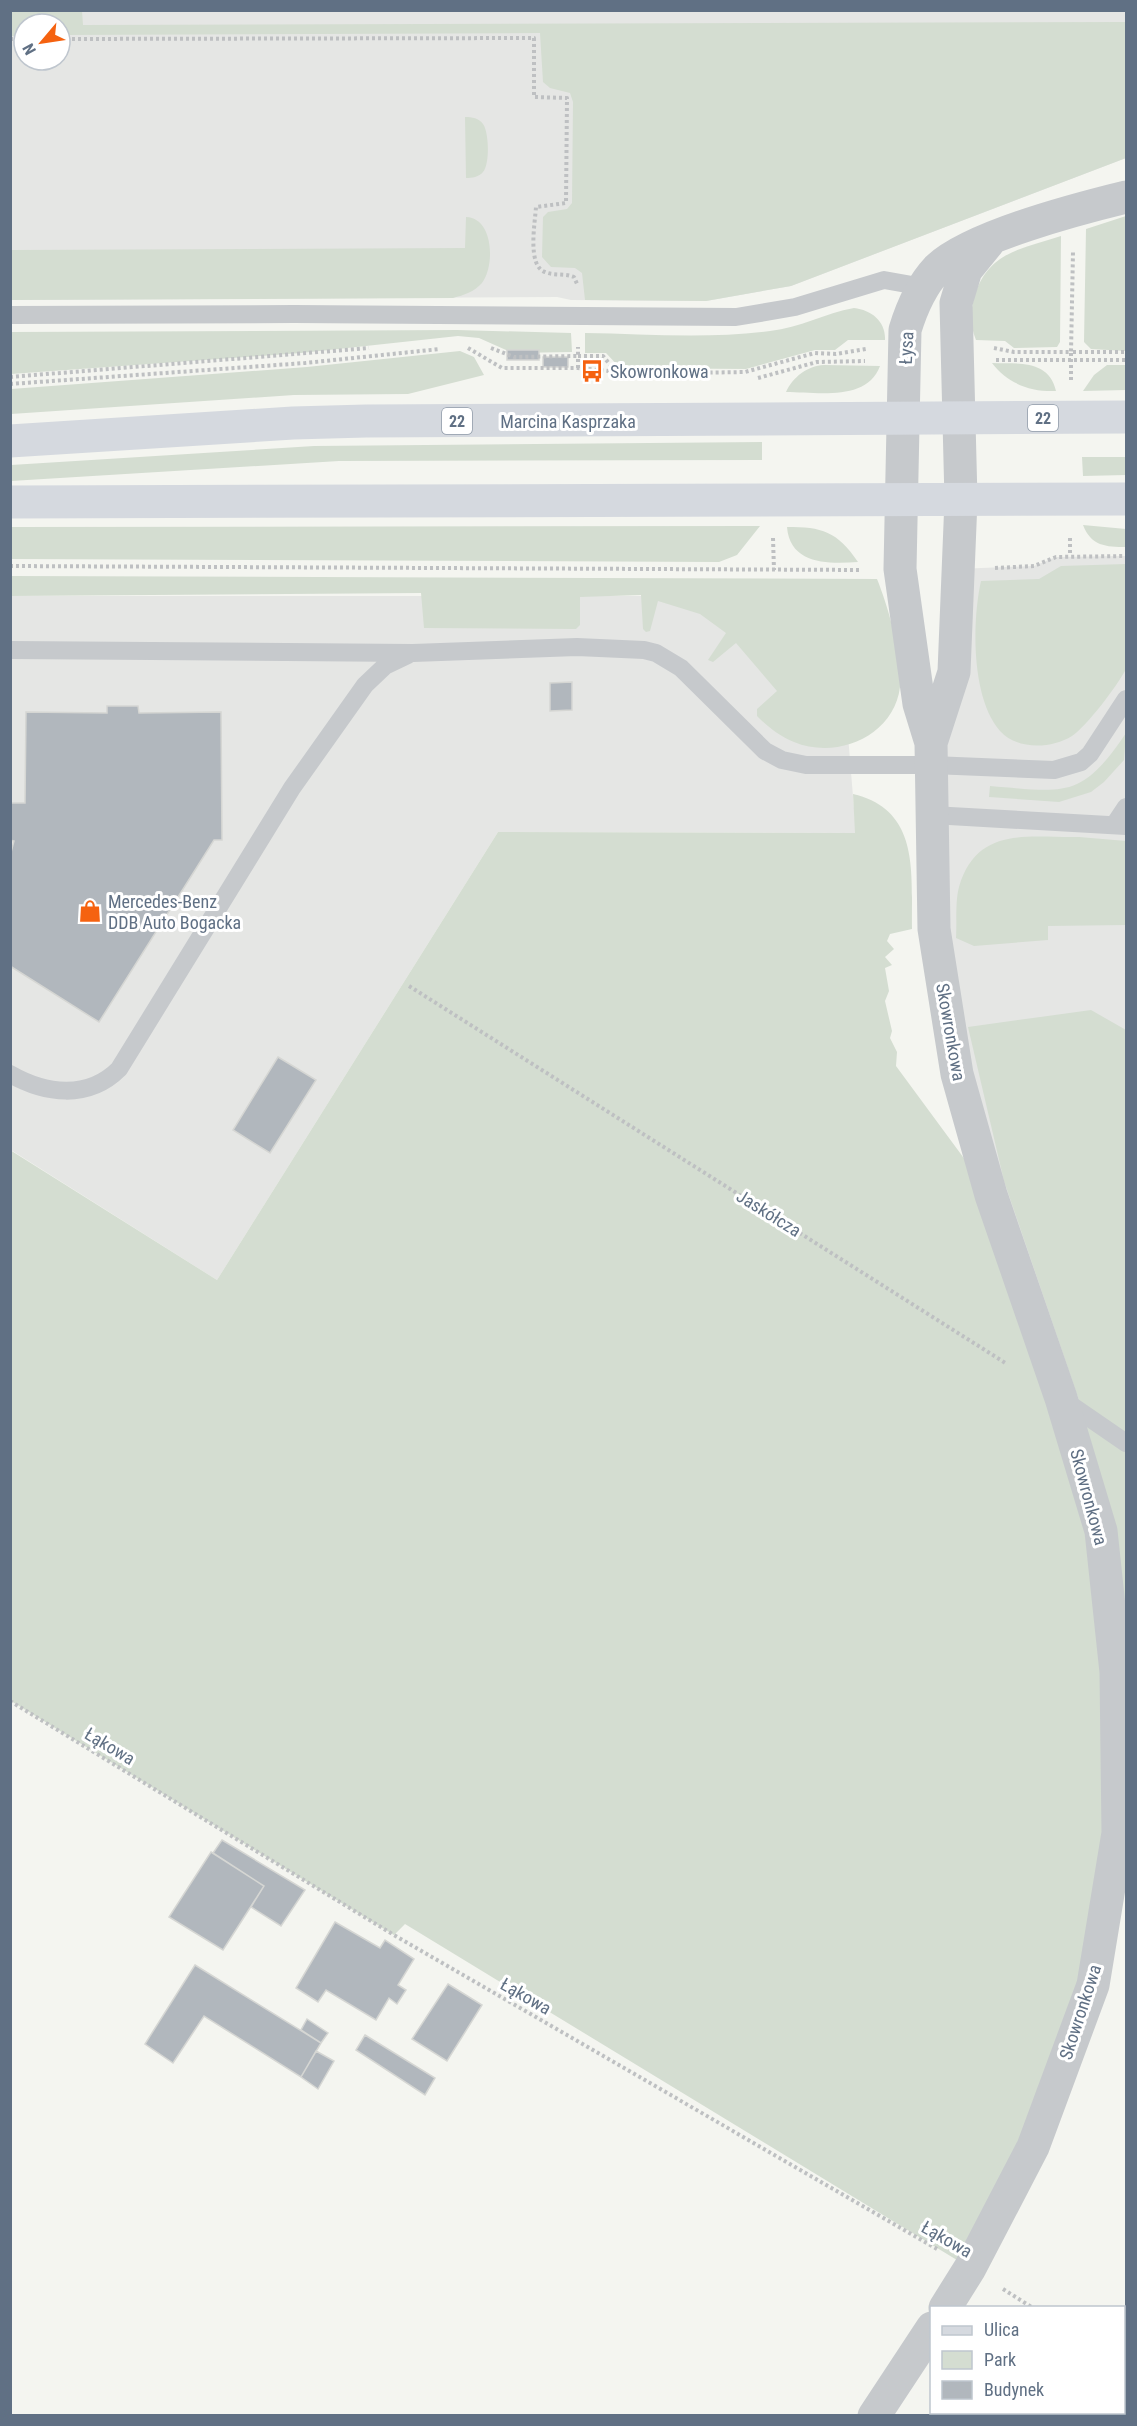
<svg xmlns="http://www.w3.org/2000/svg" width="1137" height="2426" viewBox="0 0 1137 2426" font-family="'Roboto Condensed',sans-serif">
<rect width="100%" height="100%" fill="#f4f5f0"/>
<path fill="#e5e6e4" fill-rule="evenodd" d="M10,11H1126V158L791,286L706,301L571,300L557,297L11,300ZM24,24H60V60H24Z
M1126,556V1440L1061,1398L934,929L957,569L1034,566L1056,557Z
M10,596H788L841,650L856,833L498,832L217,1280L11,1150Z"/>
<path fill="#d4ddd1" d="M10,11H82L83,25L1126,22V158L791,286L706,301L585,300L582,273L575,268L551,267L542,257L543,217L548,212L567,209L572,203L573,102L570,93L550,88L543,82L540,33L60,35V24H24V36H11Z
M465,117C472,117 479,118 483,124C489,132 490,164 483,172C479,177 472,178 466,178Z
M1126,216V351L1091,349L1084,342L1086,229Z
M466,217C494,218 495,266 482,283C474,292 464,295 453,298L11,300V250L465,248Z
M1061,236L1060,342L1057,347L1014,348L1005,341L976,340C970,325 970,313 974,298C987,252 1021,249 1061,236Z
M854,308C872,310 886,322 885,340H848L835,350H815L746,369L620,368L606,353H585V333C646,334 709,339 770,331C800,328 825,313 854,308Z
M457,330L571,333L572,352L513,353L479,338L458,336L301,353L11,374V332Z
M460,351L474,357L484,375L408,394L294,395L11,414V389L307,367Z
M992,363C1017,364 1049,359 1056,391C1031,392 1008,384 992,363Z
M824,365L880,366C867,402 816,392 786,392C793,377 807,366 824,365Z
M1107,365H1126V390L1083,391L1094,375Z
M762,442V460L339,461L11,481V465L314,446Z
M1082,457H1126V475L1083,476Z
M1083,525L1126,529V547C1106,547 1091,546 1083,525Z
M760,526L737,555L719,562L10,559L11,527Z
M787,527C822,527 837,531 858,562C829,564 790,565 787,527Z
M1126,564C1127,581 1130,658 1126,669C1118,685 1086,727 1072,736C1051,749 1017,750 1000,731C971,698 972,621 981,581L1039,579L1061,566Z
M10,576L877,579C888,606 903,658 900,687C894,736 837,760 794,742C779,736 768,727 757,716V709L777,691L736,643L713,662L708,660L726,633L700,614L658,601L650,631L646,632L643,629L641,595L580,597V625L576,629L424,628L421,593L11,596Z
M1126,733L1124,760L1104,782L1091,792L1059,802L989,797L990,786C1065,792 1081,800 1126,733Z
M853,794C921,810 911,874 912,929L890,934L887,941L894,949L885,957L892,965L885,968L889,991L885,1001L892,1031L890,1038L897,1052L896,1066L991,1195L1083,1412L1004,1181L968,1027L1091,1010L1126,1030V1719L1093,1985L970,2268L405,1924L394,1935L11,1701L10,1150L217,1280L498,832L855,833Z
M1079,837L1126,841V925L1048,926V940L974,946L956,938C957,922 955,902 959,887C977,825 1029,838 1079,837Z"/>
<path fill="#b1b7bd" stroke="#d5d6d3" stroke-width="1.5" d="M507,350H539V360H507Z
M543,357H568V367H543Z
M572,682V710L550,711V683Z
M107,706H138L139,713L221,712L222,840H214L99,1022L10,966V856L14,841L10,840V803H25L26,712L107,713Z
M278,1057L316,1080L270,1153L233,1130Z
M222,1840L305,1890L281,1926L251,1907L264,1886L213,1853Z
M211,1852L264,1886L223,1950L169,1917Z
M335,1922L380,1948L385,1940L414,1959L398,1985L406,1990L397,2004L389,1998L376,2020L326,1990L318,2002L296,1988Z
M195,1965L321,2043L301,2077L204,2016L173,2063L145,2044Z
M448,1984L482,2005L447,2061L412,2039Z
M307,2019L328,2033L321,2043L301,2030Z
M365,2035L435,2078L425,2095L356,2050Z
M316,2051L334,2061L318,2089L301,2077Z"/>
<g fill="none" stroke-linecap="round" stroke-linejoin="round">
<path stroke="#bec0c2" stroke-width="4" stroke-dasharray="3 3" stroke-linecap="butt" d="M10,39H24
M60,39L534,38V97L567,98L566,203L536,207C535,223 527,266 545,272C554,276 564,273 574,277L578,286
M468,348L502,368H578L679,378
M491,348L514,357L578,356V347
M994,348L1014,352H1071L1073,252
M996,360H1126
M578,368V356H603L616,372
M674,376L686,373L745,372L815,353L836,354L866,349
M10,377L369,348
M758,378L817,362L865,361
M1071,380V352H1126
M10,384L305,363L440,349
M773,538L774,570
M1070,538V556
M10,566L862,570
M995,568L1034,566L1056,557L1126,556
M409,986L1007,1364
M10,1701L394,1935L937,2249
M1003,2289L1033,2308
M1124,2364L1126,2366"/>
<path stroke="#c6c9cc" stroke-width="18" d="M10,315L294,314L736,317L795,307L884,280L929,288
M10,650L413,653L577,647L644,650L656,653L681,668L765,751L782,760L806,765H932L1054,770L1081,762L1090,754L1126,699
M932,815L1126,826
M1114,825L1126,807
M10,1074C45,1094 88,1100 119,1069L292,788L365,685L385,666L408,655
M1062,1399L1126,1443"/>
<path stroke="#c6c9cc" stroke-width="33" d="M931,743L954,672L961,500L956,303L966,270L988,243
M945,2308L970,2268L1033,2147L1093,1985L1118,1833L1116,1672L1101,1531L1061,1398L991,1195L957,1074L934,929L931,743L919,704L900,569L905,330C912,307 921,286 937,269C969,237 1081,208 1126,197
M874,2416L932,2328"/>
<path stroke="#d5d9df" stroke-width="33" d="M10,441L293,423L366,421L1126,417
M10,502L1126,499"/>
</g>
<defs>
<g id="bus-bare" transform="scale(1.8)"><path d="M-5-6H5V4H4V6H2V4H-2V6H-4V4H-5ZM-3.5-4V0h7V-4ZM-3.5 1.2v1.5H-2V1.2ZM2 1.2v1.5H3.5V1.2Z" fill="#f56210" stroke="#fff" stroke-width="2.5" paint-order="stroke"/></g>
<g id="shop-bare" transform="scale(1.8)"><path d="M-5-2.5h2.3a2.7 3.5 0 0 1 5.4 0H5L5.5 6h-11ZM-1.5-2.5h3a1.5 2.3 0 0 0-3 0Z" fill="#f56210" stroke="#fff" stroke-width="2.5" paint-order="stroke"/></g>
</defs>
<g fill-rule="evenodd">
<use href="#bus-bare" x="592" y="371"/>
<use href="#shop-bare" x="90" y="911"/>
</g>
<g text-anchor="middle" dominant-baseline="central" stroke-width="6" stroke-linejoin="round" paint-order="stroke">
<g fill="#fff" stroke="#909ba9" stroke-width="1.5">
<rect x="1028" y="405" width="30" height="26" rx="4.5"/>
<rect x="442" y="408" width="30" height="26" rx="4.5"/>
</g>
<g font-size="16" font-weight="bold" fill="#607084">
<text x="1043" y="418">22</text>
<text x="457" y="421">22</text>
</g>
<g font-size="18" fill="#607084" stroke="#fff">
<text transform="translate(906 348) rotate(-87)">Łysa</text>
<text x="568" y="421">Marcina Kasprzaka</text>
<text transform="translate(951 1032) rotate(80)">Skowronkowa</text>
<text transform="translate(769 1213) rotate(32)">Jaskółcza</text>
<text transform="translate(1089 1497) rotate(75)">Skowronkowa</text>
<text transform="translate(110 1746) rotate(31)">Łąkowa</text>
<text transform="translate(526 1996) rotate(30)">Łąkowa</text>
<text transform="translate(1080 2012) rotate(-72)">Skowronkowa</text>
<text transform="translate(947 2239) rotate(30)">Łąkowa</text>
</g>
<g font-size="18" fill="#607084" stroke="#fff" text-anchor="start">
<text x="610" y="371">Skowronkowa</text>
<text x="108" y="901">Mercedes-Benz<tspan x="108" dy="21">DDB Auto Bogacka</tspan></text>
</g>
</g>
<rect width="1137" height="2426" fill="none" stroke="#607084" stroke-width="24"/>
<rect x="930" y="2306" width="195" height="108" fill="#ffffff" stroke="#bfc6ce" stroke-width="1.5"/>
<rect x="942" y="2326" width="30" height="9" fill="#d5d9df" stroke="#bfc6ce" stroke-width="1.5"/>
<text x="984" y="2336" font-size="18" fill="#607084">Ulica</text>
<rect x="942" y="2351" width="30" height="18" fill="#d4ddd1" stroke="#bfc6ce" stroke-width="1.5"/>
<text x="984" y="2366" font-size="18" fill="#607084">Park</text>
<rect x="942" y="2381" width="30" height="18" fill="#b1b7bd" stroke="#bfc6ce" stroke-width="1.5"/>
<text x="984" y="2396" font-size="18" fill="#607084">Budynek</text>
<g transform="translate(42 42) rotate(241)"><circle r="28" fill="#ffffff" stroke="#bfc6ce" stroke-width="1.5"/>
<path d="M0-4.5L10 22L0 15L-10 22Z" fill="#f56210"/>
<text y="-9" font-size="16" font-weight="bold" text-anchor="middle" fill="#607084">N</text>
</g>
</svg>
